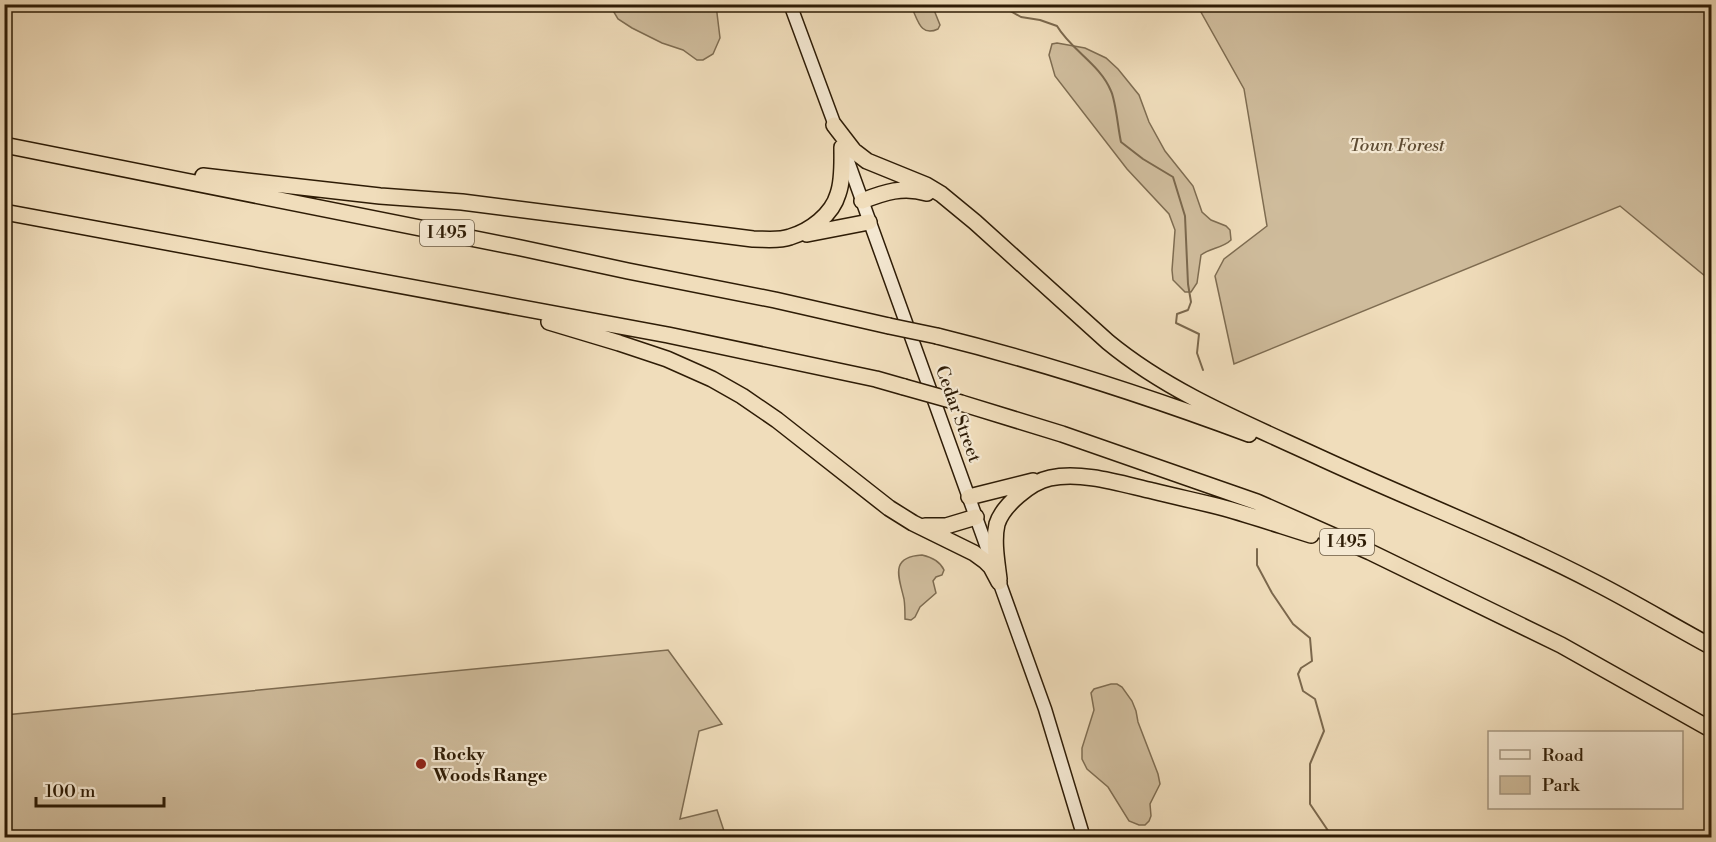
<svg xmlns="http://www.w3.org/2000/svg" width="1716" height="842" viewBox="0 0 1716 842" font-family="'Libre Bodoni',serif">
<rect width="100%" height="100%" fill="#f0ddbb"/>
<filter id="stains"><feTurbulence type="fractalNoise" baseFrequency=".00333" numOctaves="4"/><feColorMatrix values="0 0 0 0 .2 0 0 0 0 .09 0 0 0 0 .02 0 0 0 .5 -.17"/></filter>
<radialGradient id="worn" r=".72"><stop offset=".6" stop-color="#630" stop-opacity="0"/><stop offset="1" stop-color="#630" stop-opacity=".3"/></radialGradient>
<path fill="#cfbc9c" stroke="#7e6c51" stroke-width="1.5" d="M614,4L716,5L720,38L713,54L703,60H697L683,50L662,43L632,28L618,19L612,9Z
M913,5H932L940,25L938,29C921,37 918,21 912,8Z
M1197,5H1711V281L1620,206L1234,364L1215,276L1224,259L1267,226L1244,89Z
M1057,43L1085,48L1106,58L1118,69L1139,95L1149,122L1165,151L1193,186L1202,212L1211,220L1226,226L1230,230L1231,240C1223,248 1210,248 1201,255L1197,283L1191,292H1185L1173,280L1172,270L1175,230L1169,214L1127,169L1055,76L1049,55L1052,44Z
M922,555C931,557 940,561 944,570L942,575L936,577L933,581L936,593L920,607L915,617L911,620L905,619C905,612 905,605 904,599C899,577 889,557 922,555Z
M668,650L722,724L699,731L680,819L717,810L726,837H5V715Z
M1111,684H1117L1122,687L1132,701L1136,711L1138,722L1158,774L1160,784L1150,804L1151,816L1149,821L1145,825H1139L1129,821L1108,787L1087,769L1082,759V748L1094,710L1091,693L1094,689Z"/>
<g fill="none" stroke-linecap="round" stroke-linejoin="round">
<path stroke="#7b684d" stroke-width="2" d="M998,4L1021,17L1040,20L1057,26C1071,50 1100,64 1111,91C1116,102 1118,129 1121,142L1143,159L1173,177L1185,216L1188,284L1191,302L1188,310L1177,314L1176,323L1199,334L1197,353L1203,370
M1257,549V565L1272,593L1293,624L1310,638L1312,661L1301,668L1298,674L1303,691L1315,699L1324,731L1310,764V804L1333,838"/>
<g stroke="#2e1c06" stroke-width="15">
<path id="secondary" d="M790,4L837,131
M845,153L1045,709L1084,838"/>
</g>
<g stroke="#2e1c06" stroke-width="18">
<path id="highway" d="M834,125L854,151L867,161L926,185L941,194L975,222L1108,342C1171,394 1250,425 1323,459C1414,501 1508,537 1596,583C1635,603 1673,626 1712,647
M4,145L521,248L628,271L775,300L889,326
M203,176L380,196L462,202L753,239C765,239 779,241 790,237C810,231 832,215 838,194C843,180 842,163 842,147
M862,201C885,192 903,186 927,193
M4,212L668,335L876,379L904,387
M807,234L869,222
M549,322L619,343L667,359L712,379L742,396L777,420L889,508L913,523L974,553L985,561L991,567L999,582
M937,336C1042,362 1147,396 1249,434
M961,403L1062,434L1257,502L1370,552L1561,645L1712,730
M969,497L1033,481
M925,526H946L976,517
M999,579C997,562 993,541 997,524C1003,505 1031,482 1050,478C1082,471 1122,484 1153,491C1177,497 1201,502 1224,508C1253,516 1282,526 1311,535"/>
</g>
<use href="#secondary" stroke="#f5e9d3" stroke-width="12"/>
<use href="#highway" stroke="#f0ddbb" stroke-width="15"/>
<g stroke="#2e1c06" stroke-width="18" stroke-linecap="butt">
<path id="highway-bridge" d="M889,326L937,336
M904,387L961,403"/>
</g>
<use href="#highway-bridge" stroke="#f0ddbb" stroke-width="15"/>
</g>
<circle fill="#8f2418" stroke="#f5e9d3" stroke-width="2" cx="421" cy="764" r="6"/>
<g text-anchor="middle" dominant-baseline="central" stroke-width="4.5" stroke-linejoin="round" paint-order="stroke">
<g fill="#f5e9d3" stroke="#6a5a44" stroke-width="1.5">
<rect x="420" y="220" width="54" height="26" rx="4.5"/>
<rect x="1320" y="529" width="54" height="26" rx="4.5"/>
</g>
<g font-size="16" font-weight="bold" fill="#2e1c06">
<text x="447" y="233">I 495</text>
<text x="1347" y="542">I 495</text>
</g>
<g font-size="18" font-style="italic" fill="#5e4c33" stroke="#f5e9d3">
<text x="1397" y="145">Town Forest</text>
</g>
<g font-size="18" fill="#2e1c06" stroke="#f5e9d3">
<text transform="translate(958 414) rotate(70)">Cedar Street</text>
</g>
<g font-size="18" font-weight="bold" fill="#2e1c06" stroke="#f5e9d3" text-anchor="start">
<text x="433" y="754">Rocky<tspan x="433" dy="21">Woods Range</tspan></text>
</g>
</g>
<rect width="1716" height="842" fill="none" stroke="#f0ddbb" stroke-width="24"/>
<rect x="6" y="6" width="1704" height="830" fill="none" stroke="#2e1c06" stroke-width="3"/>
<rect x="12" y="12" width="1692" height="818" fill="none" stroke="#2e1c06" stroke-width="1.5"/>
<rect x="1488" y="731" width="195" height="78" fill="#f5e9d3" stroke="#a59781" stroke-width="1.5"/>
<rect x="1500" y="750" width="30" height="9" fill="#f5e9d3" stroke="#a59781" stroke-width="1.5"/>
<text x="1542" y="761" font-size="18" fill="#2e1c06">Road</text>
<rect x="1500" y="776" width="30" height="18" fill="#cfbc9c" stroke="#a59781" stroke-width="1.5"/>
<text x="1542" y="791" font-size="18" fill="#2e1c06">Park</text>
<path d="M36 797v9h128v-9" fill="none" stroke="#2e1c06" stroke-width="3"/>
<text x="45" y="797" font-size="18" fill="#2e1c06" stroke="#f5e9d3" stroke-width="4.5" paint-order="stroke">100 m</text>
<rect width="100%" height="100%" filter="url(#stains)"/>
<rect width="100%" height="100%" fill="url(#worn)"/>
</svg>
